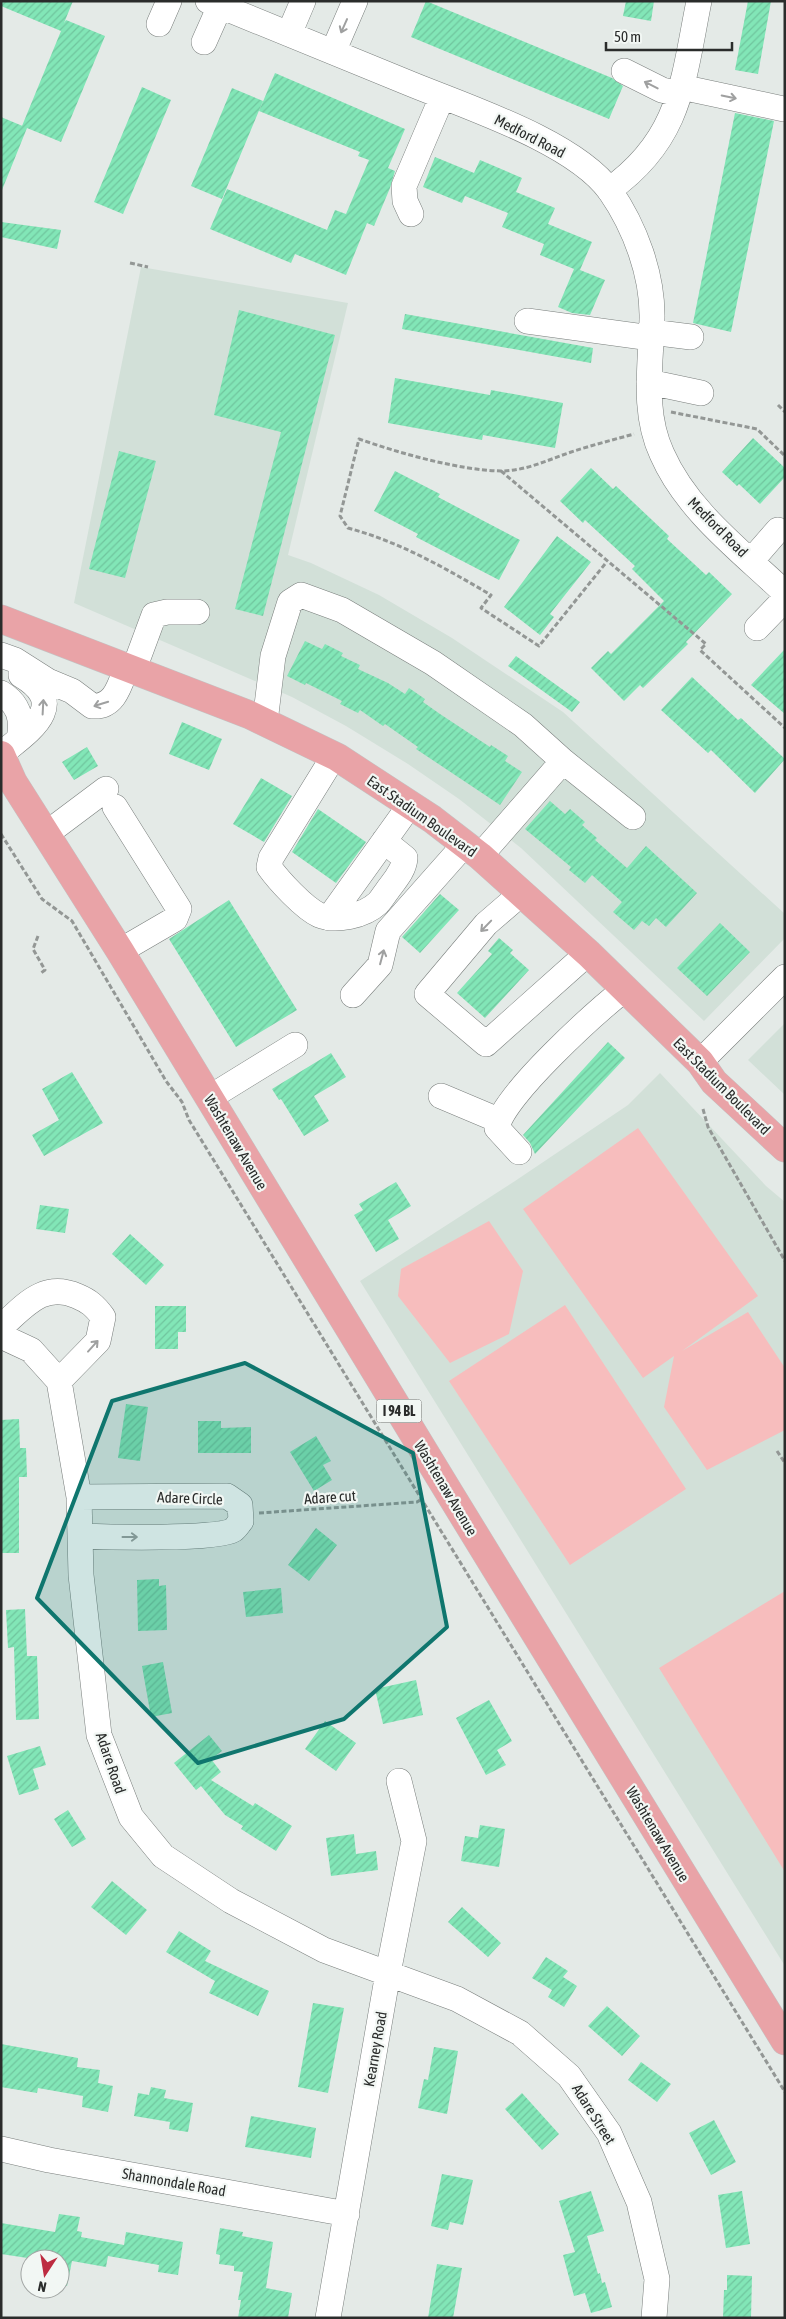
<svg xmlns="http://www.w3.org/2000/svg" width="786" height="2319" viewBox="0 0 786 2319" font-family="'Asap Condensed',sans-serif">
<defs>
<pattern id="building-hatch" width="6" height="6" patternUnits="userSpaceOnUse" patternTransform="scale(1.25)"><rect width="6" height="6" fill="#82e6b7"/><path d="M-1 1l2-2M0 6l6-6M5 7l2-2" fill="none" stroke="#70c59e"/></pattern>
</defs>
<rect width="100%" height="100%" fill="#e4eae7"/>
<path fill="#d2e0d8" d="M141,267L348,303L288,555L311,563L379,595L452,638L563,712L785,914V938L704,1021L521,848L459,799L408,764L346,726L292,697L74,603Z
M785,1023V1095L748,1060Z
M660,1073L766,1186L785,1202V1966L360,1281L515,1181L628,1105Z"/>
<path fill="#f7bdbd" d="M638,1128L758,1296L682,1351L748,1312L785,1368V1430L707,1470L664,1407L674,1356L643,1378L523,1209Z
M489,1221L523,1271L509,1334L450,1363L398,1296L401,1269Z
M565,1305L686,1489L570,1565L449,1381Z
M785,1591V1872L659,1668Z"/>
<path fill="url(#building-hatch)" d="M1,1H73L64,23L66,20L105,36L61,142L27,128L2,190L1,117L25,127L22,126L61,31L1,6Z
M426,1L612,78L623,86L609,119L411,37Z
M626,1H654L651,21L623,16Z
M748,1H771L758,74L735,70Z
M275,73L405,129L388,168L395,171L390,188L374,226L367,223L346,275L295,254L291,263L210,229L227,189L327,230L335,210L346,214L369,160L358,156L360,152L259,111Z
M142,87L171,100L123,214L94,202Z
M232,88L263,101L222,199L191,186Z
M735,113L774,121L731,332L693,323Z
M435,157L474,173L480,160L522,178L516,192L555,208L548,224L592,242L580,270L605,280L590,315L572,313L558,307L574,269L540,255L544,244L502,227L508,213L465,196L462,203L423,187Z
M1,222L61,230L57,249L1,237Z
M239,310L335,335L263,616L235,609L281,432L214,415Z
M405,314L593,348L591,363L402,329Z
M395,378L490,395L491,390L563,403L555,448L483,435L482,440L388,423Z
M753,438L785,468V477L760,504L739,484L737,486L722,472Z
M119,451L156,461L125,578L89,569Z
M591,468L613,489L616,486L669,536L667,539L706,575L709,572L732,594L686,642L688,644L643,688L640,685L624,701L591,668L608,651L611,654L664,601L632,569L635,566L585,520L583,523L560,501Z
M395,471L440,494L438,497L520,540L499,580L416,537L418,534L374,511Z
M557,536L591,562L550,614L554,617L540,635L504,607Z
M305,641L322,649L325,644L343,653L341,656L360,665L358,669L388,683L405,694L409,688L425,699L423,702L440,714L490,747L491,745L508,756L505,761L522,772L500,805L416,749L418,747L385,724L383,726L360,710L358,713L340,704L342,701L306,683L305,685L287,676Z
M785,649V714L751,685Z
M516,656L580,702L572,712L508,666Z
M692,677L738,720L741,718L785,759L755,793L711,750L708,753L661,710Z
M182,722L222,739L209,770L169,754Z
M87,747L98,766L74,780L62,762Z
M261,778L292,796L264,842L233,824Z
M550,801L565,814L570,809L585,822L582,825L597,838L595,840L627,868L646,846L697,893L666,927L656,918L649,926L642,921L634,930L613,912L622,902L592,875L585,883L569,870L571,867L525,829Z
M318,809L366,842L336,883L292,852Z
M440,894L459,910L420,953L402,937Z
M229,900L297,1010L236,1047L169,939Z
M720,923L750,952L707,996L677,968Z
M499,938L513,950L510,953L529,970L485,1018L457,993L492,954L488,951Z
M608,1042L625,1058L535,1154L530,1143L523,1135Z
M331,1053L346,1077L314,1096L329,1121L304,1136L281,1099L279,1100L272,1089Z
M72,1072L103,1123L44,1156L32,1135L59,1120L42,1089Z
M396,1182L411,1206L388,1220L399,1239L376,1252L354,1215L363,1210L359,1204Z
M40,1205L69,1209L65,1233L36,1229Z
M130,1234L164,1265L146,1285L112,1254Z
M155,1306H186V1332H178V1349H155Z
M126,1404L148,1407L140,1461L118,1458Z
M19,1419L20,1448H26L27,1477H19V1553H1V1420Z
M198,1421H221V1428L251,1427V1453H198Z
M316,1436L331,1461L323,1465L332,1480L314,1491L290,1452Z
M316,1528L337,1545L309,1581L288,1565Z
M159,1579V1586L166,1585L167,1630L138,1631L137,1580Z
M281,1588L283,1613L246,1617L243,1592Z
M25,1609L27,1656H37L39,1719L16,1720L14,1647L8,1648L6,1610Z
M163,1662L172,1713L151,1717L142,1666Z
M416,1680L423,1715L383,1724L375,1689Z
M489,1700L512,1741L497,1750L506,1765L486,1775L456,1718Z
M325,1721L356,1743L336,1771L305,1749Z
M209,1735L222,1751L211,1759L221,1772L211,1780L253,1806L255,1803L292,1826L276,1851L241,1829L243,1826L225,1815L201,1786L196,1790L174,1763Z
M40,1746L46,1765L33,1769L39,1789L19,1795L7,1756Z
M68,1810L86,1839L72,1847L54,1819Z
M480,1825L505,1829L499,1867L461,1861L465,1836L478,1838Z
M354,1834L356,1854L376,1851L378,1870L331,1876L326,1838Z
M112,1881L147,1910L126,1935L91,1907Z
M462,1907L501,1943L488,1957L448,1922Z
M179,1931L211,1951L205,1961L269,1991L258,2016L209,1993L215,1981L166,1952Z
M546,1957L568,1971L563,1977L577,1986L564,2007L548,1997L552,1990L532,1978Z
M313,2003L344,2008L328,2093L298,2087Z
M607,2006L640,2036L622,2056L588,2026Z
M1,2044L78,2058L77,2067L100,2070L98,2083L113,2086L108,2112L82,2107L83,2096L38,2088L37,2093L1,2087Z
M434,2047L458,2051L447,2114L418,2108L424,2079L428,2080Z
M641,2062L671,2084L657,2102L628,2080Z
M151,2087L166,2090L164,2098L193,2103L188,2132L169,2129L170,2122L134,2116L138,2093L149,2095Z
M522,2093L559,2134L542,2150L505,2109Z
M251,2116L316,2128L311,2158L245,2147Z
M714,2120L736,2162L711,2175L689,2133Z
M442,2174L473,2180L463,2225L450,2222L448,2230L431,2226Z
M591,2191L604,2231L587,2236L598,2274L600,2273L602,2283L605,2282L612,2307L591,2313L585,2293L574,2296L563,2255L575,2252L559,2201Z
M742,2191L750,2244L726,2248L718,2195Z
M59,2214L80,2217L77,2231L82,2232L81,2237L124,2245L126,2232L183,2242L178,2275L158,2272L159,2265L108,2256L106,2267L72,2261L67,2286H60V2259H34L1,2254V2223L55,2232Z
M220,2228L243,2232L242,2236L273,2242L266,2288L292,2293L288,2318H238L241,2300H238L243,2272L234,2271V2266L219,2264L220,2255L216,2254Z
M437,2264L462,2268L453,2318H428Z
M727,2275L752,2276L751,2318H723L724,2290H727Z"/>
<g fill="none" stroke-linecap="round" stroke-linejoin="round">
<g stroke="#797e7c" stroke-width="26">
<path id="minor" d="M208,1C276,29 344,56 411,84C467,107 575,142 610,191C635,227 653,275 652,319C651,365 642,411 662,454C687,511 741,551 785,593
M159,24L169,1
M289,34L303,1
M204,42L220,6
M333,52L355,1
M624,71L662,90L679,94
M681,87L784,109
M609,190C681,139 683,81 699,1
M411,214L405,201L404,186L442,97
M527,321L651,338
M651,332L691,337
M649,382L701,393
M751,561L778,530
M757,628L785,599
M1,655L15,660L48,681L72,691L92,706C115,708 120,684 127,666
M134,669L154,615L167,612H197
M1,693C19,704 23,719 19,739
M265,722L273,656L290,602L301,595L342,610L433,663L523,725L563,761
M1,754C29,731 71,705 21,675
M334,756L271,858L269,867C279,881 304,908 319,915C336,922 364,916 378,903C381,900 384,895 387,891C394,881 404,871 405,858L384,841
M115,807L179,909L175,919L120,951
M46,834L106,789
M480,856L563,761L633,817
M522,893L486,924L427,994L486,1044L588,953
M329,918L410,805
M353,995L380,965L388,931L465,844
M700,1062L785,977
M441,1096L498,1120
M209,1098L295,1045
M519,1152L497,1128C502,1096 597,1011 625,989
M1,1327C24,1307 43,1281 77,1296C89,1301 95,1306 103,1317L98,1341L59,1381
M1,1336L31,1350L59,1381L79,1497L81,1575L99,1735L131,1817L163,1856L231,1901L324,1950L457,1999L520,2033L569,2076L609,2133L639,2202L657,2279L654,2318
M79,1497L227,1496L240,1505L241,1521C239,1523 236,1528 233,1530C218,1540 105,1537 81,1536
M1,2149L49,2160L347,2214
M328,2318L388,1973L414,1841L399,1781"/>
</g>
<g stroke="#c3c4c4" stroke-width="29">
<path id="major" d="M1,619L250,715L337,757L432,819L480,856L588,953L700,1062L714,1082L785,1148
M1,755L13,782L120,951L450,1494L785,2041"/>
</g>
<path stroke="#939795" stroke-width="3" stroke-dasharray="5 2.5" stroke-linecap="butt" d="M130,263L148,267
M778,405L785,412
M671,412L757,429L785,456
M501,471L706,644L700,650L785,728
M605,564L539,646L481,608L491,595C445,568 400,542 348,528L340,516L359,439C399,453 458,470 501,471C522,471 541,463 560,456C584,447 609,441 634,434
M1,834L42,899L72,921L166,1081L182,1102L189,1120L785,2092
M38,936L33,949L45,970L41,973
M703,1109L708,1127L785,1261
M777,1451L785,1463
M259,1513L417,1502L422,1499"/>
<use href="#minor" stroke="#fff" stroke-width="25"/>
<use href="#major" stroke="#e9a3a7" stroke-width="28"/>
</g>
<defs><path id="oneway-shaft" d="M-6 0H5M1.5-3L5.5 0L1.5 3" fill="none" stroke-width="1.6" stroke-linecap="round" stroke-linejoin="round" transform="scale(1.25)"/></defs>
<g stroke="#9fa0a0">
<use href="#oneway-shaft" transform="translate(344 26) rotate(114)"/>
<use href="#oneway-shaft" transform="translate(651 85) rotate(-153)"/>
<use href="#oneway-shaft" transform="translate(729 97) rotate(12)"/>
<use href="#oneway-shaft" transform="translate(101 704) rotate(163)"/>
<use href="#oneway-shaft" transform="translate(43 707) rotate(-87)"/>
<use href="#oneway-shaft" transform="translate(486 926) rotate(134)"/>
<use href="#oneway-shaft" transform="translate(382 957) rotate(-75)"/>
<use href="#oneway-shaft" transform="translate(93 1346) rotate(-48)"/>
<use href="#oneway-shaft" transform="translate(130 1537)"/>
</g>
<path fill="#0f766e" fill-opacity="0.2" stroke="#0f766e" stroke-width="4" stroke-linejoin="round" d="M245,1363L413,1453L447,1627L344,1719L198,1763L37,1598L112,1401Z"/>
<g text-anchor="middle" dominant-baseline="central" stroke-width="4.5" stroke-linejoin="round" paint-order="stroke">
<rect fill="#f2f7f4" stroke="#666967" stroke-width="1" x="376.5" y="1399.5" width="45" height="23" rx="4"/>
<g font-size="14" font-weight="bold" fill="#2a2c2b">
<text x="399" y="1411">I 94 BL</text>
</g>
<g font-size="15" fill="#2a2c2b" stroke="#f2f7f4">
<text transform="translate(530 136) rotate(27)">Medford Road</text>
<text transform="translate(718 527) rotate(45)">Medford Road</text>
<text transform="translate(422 816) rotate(35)">East Stadium Boulevard</text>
<text transform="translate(722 1086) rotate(45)">East Stadium Boulevard</text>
<text transform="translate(236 1142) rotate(59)">Washtenaw Avenue</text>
<text transform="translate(446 1488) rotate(59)">Washtenaw Avenue</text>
<text transform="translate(330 1497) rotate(-4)">Adare cut</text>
<text transform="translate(190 1498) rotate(2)">Adare Circle</text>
<text transform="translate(111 1763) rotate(71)">Adare Road</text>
<text transform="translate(658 1834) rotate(59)">Washtenaw Avenue</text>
<text transform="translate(375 2049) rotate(-80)">Kearney Road</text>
<text transform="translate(594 2114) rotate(58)">Adare Street</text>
<text transform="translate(174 2182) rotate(10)">Shannondale Road</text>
</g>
</g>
<rect width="786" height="2319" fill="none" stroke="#2a2c2b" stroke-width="5"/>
<g transform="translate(45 2274) rotate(192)"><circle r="24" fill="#f2f7f4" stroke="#a2a6a4"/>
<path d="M0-4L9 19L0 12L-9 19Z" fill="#bd2c41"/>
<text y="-8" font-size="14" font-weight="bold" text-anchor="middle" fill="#2a2c2b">N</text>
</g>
<path d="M606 42v8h126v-8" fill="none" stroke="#2a2c2b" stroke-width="2.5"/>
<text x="614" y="42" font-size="15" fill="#2a2c2b" stroke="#f2f7f4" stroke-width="4" paint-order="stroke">50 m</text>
</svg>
